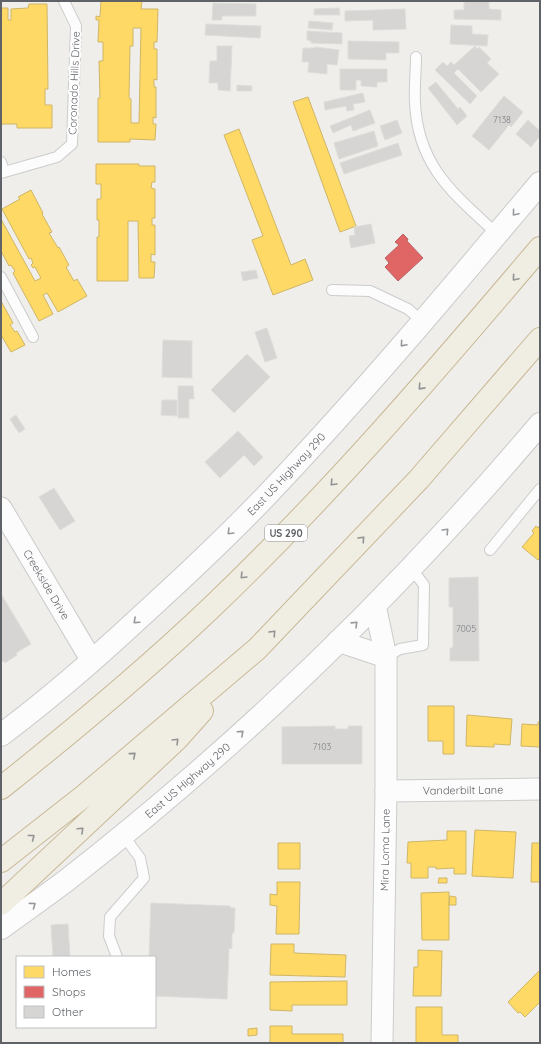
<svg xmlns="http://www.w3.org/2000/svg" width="541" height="1044" viewBox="0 0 541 1044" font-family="Quicksand,sans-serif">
<rect width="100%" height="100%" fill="#efeeea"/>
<path fill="#ffd966" stroke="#cfb667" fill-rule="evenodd" d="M101,1H142L141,9H158L157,42H154V49H157V80L154,79V87H156V118L153,117V124H156L155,140L130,139V142H98V98H100L99,61H103V42H98L99,20H96V16L100,17ZM133,28H141L139,123H131V99L129,98L130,46H133Z
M29,4H47L48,89H45V105H52V128H17V124H1V8H8V20H11V9L28,8Z
M308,97L356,226L340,232L293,102Z
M239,129L291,265L305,259L313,280L273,295L252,240L263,236L224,135Z
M96,164H139V166H155V182H152L151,188L155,189V218H152V225H155V255L151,254V262H155L154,278H139L138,221H128V281H97V237H99V220H97V199H101V184H96Z
M31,190L43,213L42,214L52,232L49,233L58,248L59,247L69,265L66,267L74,281L77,279L87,296L58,312L47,293L43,295L53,314L39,321L13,273L15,271L11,265L9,266L1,251V219L35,281L41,278L35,267L33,268L31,265L33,263L31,258L29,259L2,209L20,199L18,197Z
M1,301L13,323L10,325L15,332L17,331L25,345L11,352L1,335Z
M540,525V558L538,560L522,547L534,533L532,531L536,526L538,528Z
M428,706H454V754H443V741H428Z
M467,715L512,719L510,745L494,744V747L466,746Z
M538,722H540V747L521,746L522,724L538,725Z
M475,830L516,832L513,878L472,876Z
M447,831H466V874H454V868L436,869V867H428V878H411V863H407L408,842L447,840Z
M278,843H300V869H278Z
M532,843H540V882H531Z
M439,878H447V883H438Z
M277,882H300L299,934H276L277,906L270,905V894L277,895Z
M449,892V940H422L421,893Z
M450,896L456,897V905H449Z
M271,944H294V953L346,955L345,977L270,975Z
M418,950L442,951L441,996H413L414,967H418Z
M540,970V1002L525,1017L520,1012L518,1013L508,1002Z
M347,981V1005H292V1011L270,1010V982Z
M416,1007H442V1035H458V1043H416Z
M270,1026H292V1034H343V1043H270Z
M257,1028V1035L248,1036V1029Z"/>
<path fill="#e06666" stroke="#b96567" d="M403,234L408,239L407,241L423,258L398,281L385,267L389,263L385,258L399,245L395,242Z"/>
<path fill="#d6d5d3" stroke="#deddd9" d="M464,1H489V9L501,10V20L454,19V10H464Z
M213,3L256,4V16H222V20H212Z
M339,8L340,15H314V9Z
M405,9L406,29L373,30V20L345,21V11Z
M309,21L333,23L332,30L308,28Z
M206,24L261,26L260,38L205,35Z
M451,25L472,26V34L488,35L487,46L450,44Z
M307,31L342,33V44L311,43V41L307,40Z
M348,41L399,42V53H386V60L348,59Z
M217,46H232L230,91L218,90V83H209L210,61H217Z
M475,46L477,49L479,47L491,59L487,63L499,74L481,92L458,69L454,73L477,96L470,104L435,70L443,62L447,66L451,62L454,65Z
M315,47L339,50L337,65L327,64V74L308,72L309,62H302L303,48H315Z
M340,69H387V82H377V87L361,86V80H356V90H340Z
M436,82L458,109L460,107L467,116L457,125L428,88Z
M237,85L252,86V91H237Z
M363,93L365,102L353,104L354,110L347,111L346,106L325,110L324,102Z
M504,96L523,112L511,127L509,125L489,150L472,136Z
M370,110L375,123L353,131L351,125L333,133L330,126Z
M397,120L402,133L385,140L380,126Z
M528,120L540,131V136L531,147L516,134Z
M374,131L378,146L339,159L334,143Z
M398,143L402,155L344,174L340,163Z
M371,224L375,243L351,248L349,236L355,235L354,227Z
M256,270L258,278L243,281L241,272Z
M267,328L277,358L265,362L255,332Z
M163,340L192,341V378L162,377Z
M247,354L270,377L234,413L211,390Z
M178,386H193L194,399H189V418H178Z
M162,400H177V416L161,415Z
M16,415L25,429L19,433L10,419Z
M238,431L263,457L254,466L244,455L220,478L205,462Z
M54,488L75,521L60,530L39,497Z
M478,577L479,661H450V648H453V607H449V578Z
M1,594L31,644L16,653L17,655L5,663L4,661L1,662Z
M335,726V729H348V726H362V764H282V727Z
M151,903L230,906L231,908H235L234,933H232V949L229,948L227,999L155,996V957H149Z
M68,924L70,957H53L51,925Z"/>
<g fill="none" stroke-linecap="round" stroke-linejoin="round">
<g stroke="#cbcccc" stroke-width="12">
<path id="lane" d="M416,57C416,73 414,88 415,103C418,167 454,194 497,234
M1,162L4,172
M1,173L57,157L72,144L76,26L64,1
M1,277L33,337
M332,290L370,291L408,309L423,322
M490,550L540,489
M386,657L400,649L423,645L424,585L411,568
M117,957L109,936L110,917L144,878L140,858L123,835"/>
</g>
<g stroke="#cbcccc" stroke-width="23">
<g id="street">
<path id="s1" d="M1,508L92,661"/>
<path d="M375,605L386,657V791L382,1043"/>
<path d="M338,641L386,657"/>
<path id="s2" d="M386,791L540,789"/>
</g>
</g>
<g stroke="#cacacb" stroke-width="24">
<g id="secondary">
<path id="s3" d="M1,735C49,699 94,660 137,620C181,580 225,539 266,496C362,395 451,289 540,183"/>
<path id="s4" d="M1,928C23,912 46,896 67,880C240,745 399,591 540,424"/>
</g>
</g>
<g stroke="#c8b996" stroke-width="24">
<path id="highway" d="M1,788C74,730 146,670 214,605C330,494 436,371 540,248
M1,861L84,796L257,649L419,479L540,339
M1,904L177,739L202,711"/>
</g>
<use href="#lane" stroke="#fdfcfc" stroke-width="10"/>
<use href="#street" stroke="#fdfcfc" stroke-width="21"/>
<use href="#secondary" stroke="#fdfcfc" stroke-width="22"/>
<use href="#highway" stroke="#f0ede3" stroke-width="22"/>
</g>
<defs><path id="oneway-chevron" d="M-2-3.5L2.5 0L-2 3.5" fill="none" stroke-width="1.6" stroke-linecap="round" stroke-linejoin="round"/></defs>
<g stroke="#96999c">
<use href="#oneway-chevron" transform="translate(515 213) rotate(130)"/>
<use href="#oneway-chevron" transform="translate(403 344) rotate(131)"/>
<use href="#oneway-chevron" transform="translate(446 531) rotate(-46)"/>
<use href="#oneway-chevron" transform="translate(230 532) rotate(135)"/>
<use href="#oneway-chevron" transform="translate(136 621) rotate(138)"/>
<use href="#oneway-chevron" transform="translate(355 624) rotate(-44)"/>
<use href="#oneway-chevron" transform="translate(241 733) rotate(-42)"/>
<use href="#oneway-chevron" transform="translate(33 905) rotate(-36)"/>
</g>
<g stroke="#929393">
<use href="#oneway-chevron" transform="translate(515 278) rotate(130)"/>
<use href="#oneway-chevron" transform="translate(421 387) rotate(132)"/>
<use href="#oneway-chevron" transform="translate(333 483) rotate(133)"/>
<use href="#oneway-chevron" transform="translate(362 539) rotate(-47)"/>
<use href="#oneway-chevron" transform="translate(243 576) rotate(135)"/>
<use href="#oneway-chevron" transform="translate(273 633) rotate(-47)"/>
<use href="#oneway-chevron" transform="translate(176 741) rotate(-45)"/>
<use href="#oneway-chevron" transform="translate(133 755) rotate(-40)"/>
<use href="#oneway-chevron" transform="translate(81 830) rotate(-43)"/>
<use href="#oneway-chevron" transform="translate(32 837) rotate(-38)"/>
</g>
<g text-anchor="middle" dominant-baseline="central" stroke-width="4" stroke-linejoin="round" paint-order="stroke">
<g font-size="9" fill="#7e8184">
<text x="502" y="119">7138</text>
<text x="466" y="628">7005</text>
<text x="322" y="746">7103</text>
</g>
<rect fill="#fff" stroke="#8f9295" stroke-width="1" x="265" y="525" width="42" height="16" rx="3"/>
<g font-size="10" font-weight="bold" fill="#5f6368">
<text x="286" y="533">US 290</text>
</g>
<g font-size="11" fill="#5f6368" stroke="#fff">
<text transform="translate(74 83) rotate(-88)">Coronado Hills Drive</text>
<text stroke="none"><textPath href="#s3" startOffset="387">East US Highway 290</textPath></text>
<text stroke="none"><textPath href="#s1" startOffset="89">Creekside Drive</textPath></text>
<text stroke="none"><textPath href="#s4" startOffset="238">East US Highway 290</textPath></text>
<text stroke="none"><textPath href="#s2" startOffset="77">Vanderbilt Lane</textPath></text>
<text transform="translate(385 850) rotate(-89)">Mira Loma Lane</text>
</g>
</g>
<rect width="541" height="1044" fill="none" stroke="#5f6368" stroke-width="4"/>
<rect x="16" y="956" width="140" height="72" fill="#ffffff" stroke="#bfc1c3"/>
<rect x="24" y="966" width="20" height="12" fill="#ffd966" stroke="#bfc1c3"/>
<text x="52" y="976" font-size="12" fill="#5f6368">Homes</text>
<rect x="24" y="986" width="20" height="12" fill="#e06666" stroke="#bfc1c3"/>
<text x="52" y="996" font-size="12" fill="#5f6368">Shops</text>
<rect x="24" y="1006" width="20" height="12" fill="#d6d5d3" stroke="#bfc1c3"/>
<text x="52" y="1016" font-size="12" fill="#5f6368">Other</text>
</svg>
